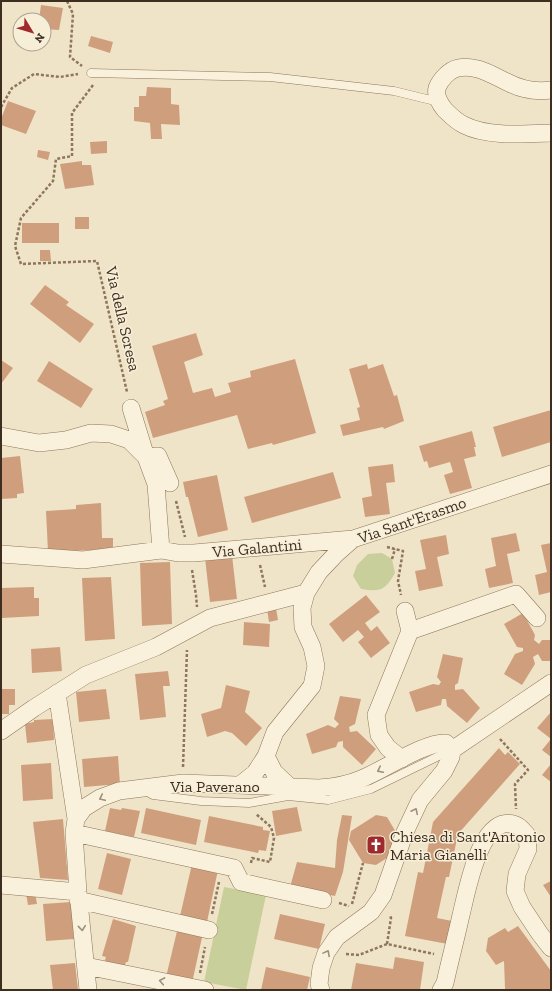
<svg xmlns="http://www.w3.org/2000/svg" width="552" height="991" viewBox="0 0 552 991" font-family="'Zilla Slab',serif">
<rect width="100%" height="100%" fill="#f0e4c8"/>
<path fill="#c9cf9b" d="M382,553L392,559L395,573C385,591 380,592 361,589L353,576L357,565L368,554Z
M224,887L266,895L246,990L204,982Z"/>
<path fill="#cf9f7d" d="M41,5L63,8L59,30L44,29V20H39Z
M91,36L113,42L110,53L88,46Z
M147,87L171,88V104L179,105L180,125L161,124L162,139H151L150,123L134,121V107H139V96H146Z
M8,101L36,111L26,134L1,125V119Z
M107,141V153L91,154L90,142Z
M38,150L50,152L48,160L37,157Z
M82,161V165H91L94,185L65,189L60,164Z
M75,217H89V229H75Z
M22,223H59V243H22Z
M40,250H50L51,261H40Z
M45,285L69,302L66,305L94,324L80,343L30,304Z
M196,333L203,355L184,362L193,393L212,388L215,397L231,392L228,383L251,377L250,371L295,359L316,433L273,445L272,443L248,449L237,415L153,438L145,412L165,405L163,401L168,399L152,346Z
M1,360L13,368L1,384Z
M49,361L93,389L81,408L37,381Z
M367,364L368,369L383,364L394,396L397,395L404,421L384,429L383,427L343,436L340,425L360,420L357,408L360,407L349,369Z
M551,410V442L502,457L493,427Z
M472,431L476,447H474L476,456L464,459L472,488L450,494L444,475L453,472L450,462L429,468L427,461L424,462L419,446Z
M20,456L24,493L17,494V498L1,499V458Z
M393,464L395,482L386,483L390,514L365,517L362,498L372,496L368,467Z
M333,472L341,498L252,523L244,497Z
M217,475L228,530L198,537L188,497H186L183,482Z
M101,503L102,538H113V549L48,552L46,511L76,509V505Z
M516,533L520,551L507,554L513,583L489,588L485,569L496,566L491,538Z
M446,535L449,554L437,557L443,586L419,591L415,571L426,569L420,540Z
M551,543V592L539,595L535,575L547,572L541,545Z
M232,555L237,599L210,602L205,558Z
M170,562L172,624L142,626L140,563Z
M111,577L115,639L85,641L82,578Z
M34,587V598H39V616L2,618L1,588Z
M366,595L380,612L365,623L371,631L377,626L390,643L371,658L358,642L364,637L358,630L343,642L329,624Z
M276,608L278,620L269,622L267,609Z
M523,613L535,635L534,640L539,644L542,640H551V661H542L538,654L533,657L535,664L522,685L504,674L515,654L523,651V648L517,647L504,624Z
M244,622L270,624L269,647L243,645Z
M60,647L62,671L32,673L31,649Z
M443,654L463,658L458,683L455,685V690L463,689L480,708L467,723L447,706L446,699H442L441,705L416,712L409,692L433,684L439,685L441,682L437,677Z
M168,671L170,686H163L166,717L140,720L135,674Z
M226,685L250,691L245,712L262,728L246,746L232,733L225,731L207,737L201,714L221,708Z
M1,689H15V705H9V714H1Z
M106,689L110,719L79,722L76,692Z
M340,696L361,699L355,724L349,727L350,732L357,731L376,749L362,765L343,747V741L338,742L336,747L312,754L306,734L328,725L335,728L339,724L334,719Z
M551,712V757L542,750L551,739L537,728Z
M53,719L54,740L27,743L25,724L34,722V720Z
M499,748L505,755L508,752L520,764L458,834L449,877H446L437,918L457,922L453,945L405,936L418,872L423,873L433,822Z
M118,756L120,784L84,787L82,759Z
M51,763L53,799L23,801L21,765Z
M551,764V782L542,775Z
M297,807L302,831L276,836L272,811Z
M110,808L121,810L122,808L140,811L134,837L105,831Z
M146,808L201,820L196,845L141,833Z
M342,815L352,816L343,872L335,896L290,887L297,862L335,868L337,840Z
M376,815L387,817L400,839L398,851L376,865L363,863L349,840L351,831Z
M209,816L263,827V830L270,831L266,851L259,850L258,853L204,842Z
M63,819L68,880L40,878L33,822Z
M107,853L131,859L122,895L98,889Z
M192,864L218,870L207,922L180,916Z
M551,881V897L543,885Z
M26,893H35L37,904L28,905Z
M71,902L74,939L46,941L43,904Z
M280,914L325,924L319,949L274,939Z
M113,919L136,926L128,962H126L124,968L104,963L106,957L102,956Z
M518,926L551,971V990L505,989L504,961L496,965L486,951L488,938L505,928L508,932Z
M178,927L203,933L192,983L166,977Z
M395,957L424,962L420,990H351L356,963L393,969Z
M75,963L78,990H53L50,965Z
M266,967L310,977L307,990H261Z"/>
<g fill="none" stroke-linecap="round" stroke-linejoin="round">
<g stroke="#8d765c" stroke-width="9">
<path id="service" d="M91,73L270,77L394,91L439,102
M146,791L153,795L201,801L249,803L288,796L328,800L371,789L451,750"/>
</g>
<g stroke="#8d765c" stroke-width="18">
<path id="minor" d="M551,90C536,92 520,89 507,82C492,75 476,64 458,68C449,70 440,80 437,88C435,96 440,104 445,110C450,115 457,122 464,125C487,137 525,134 551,133
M131,408L146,457L158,456L170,483
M1,436L39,443L66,440L91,433L111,434L129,440L146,457L156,484L161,550
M1,554L83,560L161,550L178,553H194L353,539
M405,611L410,631
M57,693L76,819
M1,731L34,708L86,675L156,647L210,618L306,593
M452,750L551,683
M266,756L274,772L290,787
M402,759L388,748L379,735L376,715L410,631L516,594L537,618
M240,785L255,773L266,756L275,732L312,686L316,666L312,647L303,627L302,608L306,593L319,572L336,554L353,539L551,474
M74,833L234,868L241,882L323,900
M1,885L78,892
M78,900L209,930
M86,966L205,990
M88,990L78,892L74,833L76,819L84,808L100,798L119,791L183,783L319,788C333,787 347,785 361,779C382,771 426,741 446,743L452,750
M321,990L319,984L321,968L326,953L337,937L371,912L383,895L405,832L420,800L444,771L451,757L452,750
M441,990L445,983C450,960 456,938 461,915C467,892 480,811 516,825C520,826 524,832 527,835L528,849L517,874L515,891L522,907L540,934L551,948"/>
</g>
<path stroke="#8d765c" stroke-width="2.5" stroke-dasharray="3 2" stroke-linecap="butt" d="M67,1L73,14L70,57L82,66
M93,85L72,113V156L56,159L53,181L21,218L15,246L21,264L97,261L127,392
M1,107L12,88L34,74L60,77L78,74
M176,501L185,537
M387,547L403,551L398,581L401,595
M392,559L395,549
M260,565L265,587
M192,570L196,595L197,607
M500,739L528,770L515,784L516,809
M183,767L187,650
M251,863L252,858L270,862L274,838L271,827L256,814
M339,903L349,906
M352,904L363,863
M212,914L219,882
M387,944L391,918L390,915
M346,954L359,955L387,944L434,954
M200,973L205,947
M239,990V989"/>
<use href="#service" stroke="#faf1dc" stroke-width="8"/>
<use href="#minor" stroke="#faf1dc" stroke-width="17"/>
</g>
<defs><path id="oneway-chevron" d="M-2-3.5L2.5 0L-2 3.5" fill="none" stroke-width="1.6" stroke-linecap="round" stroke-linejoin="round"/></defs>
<g stroke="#9c907e">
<use href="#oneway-chevron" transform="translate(380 770) rotate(154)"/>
<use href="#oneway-chevron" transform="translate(102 798) rotate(155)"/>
<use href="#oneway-chevron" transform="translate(415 811) rotate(-64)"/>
<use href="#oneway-chevron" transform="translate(82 928) rotate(84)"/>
<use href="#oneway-chevron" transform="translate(327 953) rotate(-62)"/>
<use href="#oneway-chevron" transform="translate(162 981) rotate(-169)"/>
</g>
<defs>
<g id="church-square" transform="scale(1)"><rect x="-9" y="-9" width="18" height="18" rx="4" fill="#9e2a2b" stroke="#f7eed8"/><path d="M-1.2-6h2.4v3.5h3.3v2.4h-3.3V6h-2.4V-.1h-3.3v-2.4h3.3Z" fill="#fff"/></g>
</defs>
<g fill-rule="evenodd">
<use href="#church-square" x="376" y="845"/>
</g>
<g text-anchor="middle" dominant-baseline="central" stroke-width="3" stroke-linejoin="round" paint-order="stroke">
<g font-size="16" fill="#3d2e20" stroke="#f7eed8">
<text transform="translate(123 319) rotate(77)">Via della Scresa</text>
<text transform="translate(412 520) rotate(-19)">Via Sant'Erasmo</text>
<text transform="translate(257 548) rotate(-5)">Via Galantini</text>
<text x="215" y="786">Via Paverano</text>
</g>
<g font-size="16" fill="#3d2e20" stroke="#f7eed8" text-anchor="start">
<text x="390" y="836">Chiesa di Sant'Antonio<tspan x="390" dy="18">Maria Gianelli</tspan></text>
</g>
</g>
<rect width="552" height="991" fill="none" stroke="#3d2e20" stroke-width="4"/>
<g transform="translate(32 32) rotate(128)"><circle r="19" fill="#f7eed8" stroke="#ada18e"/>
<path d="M0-3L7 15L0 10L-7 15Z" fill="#9e2a2b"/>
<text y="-6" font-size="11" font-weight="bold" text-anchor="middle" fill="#3d2e20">N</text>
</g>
</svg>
